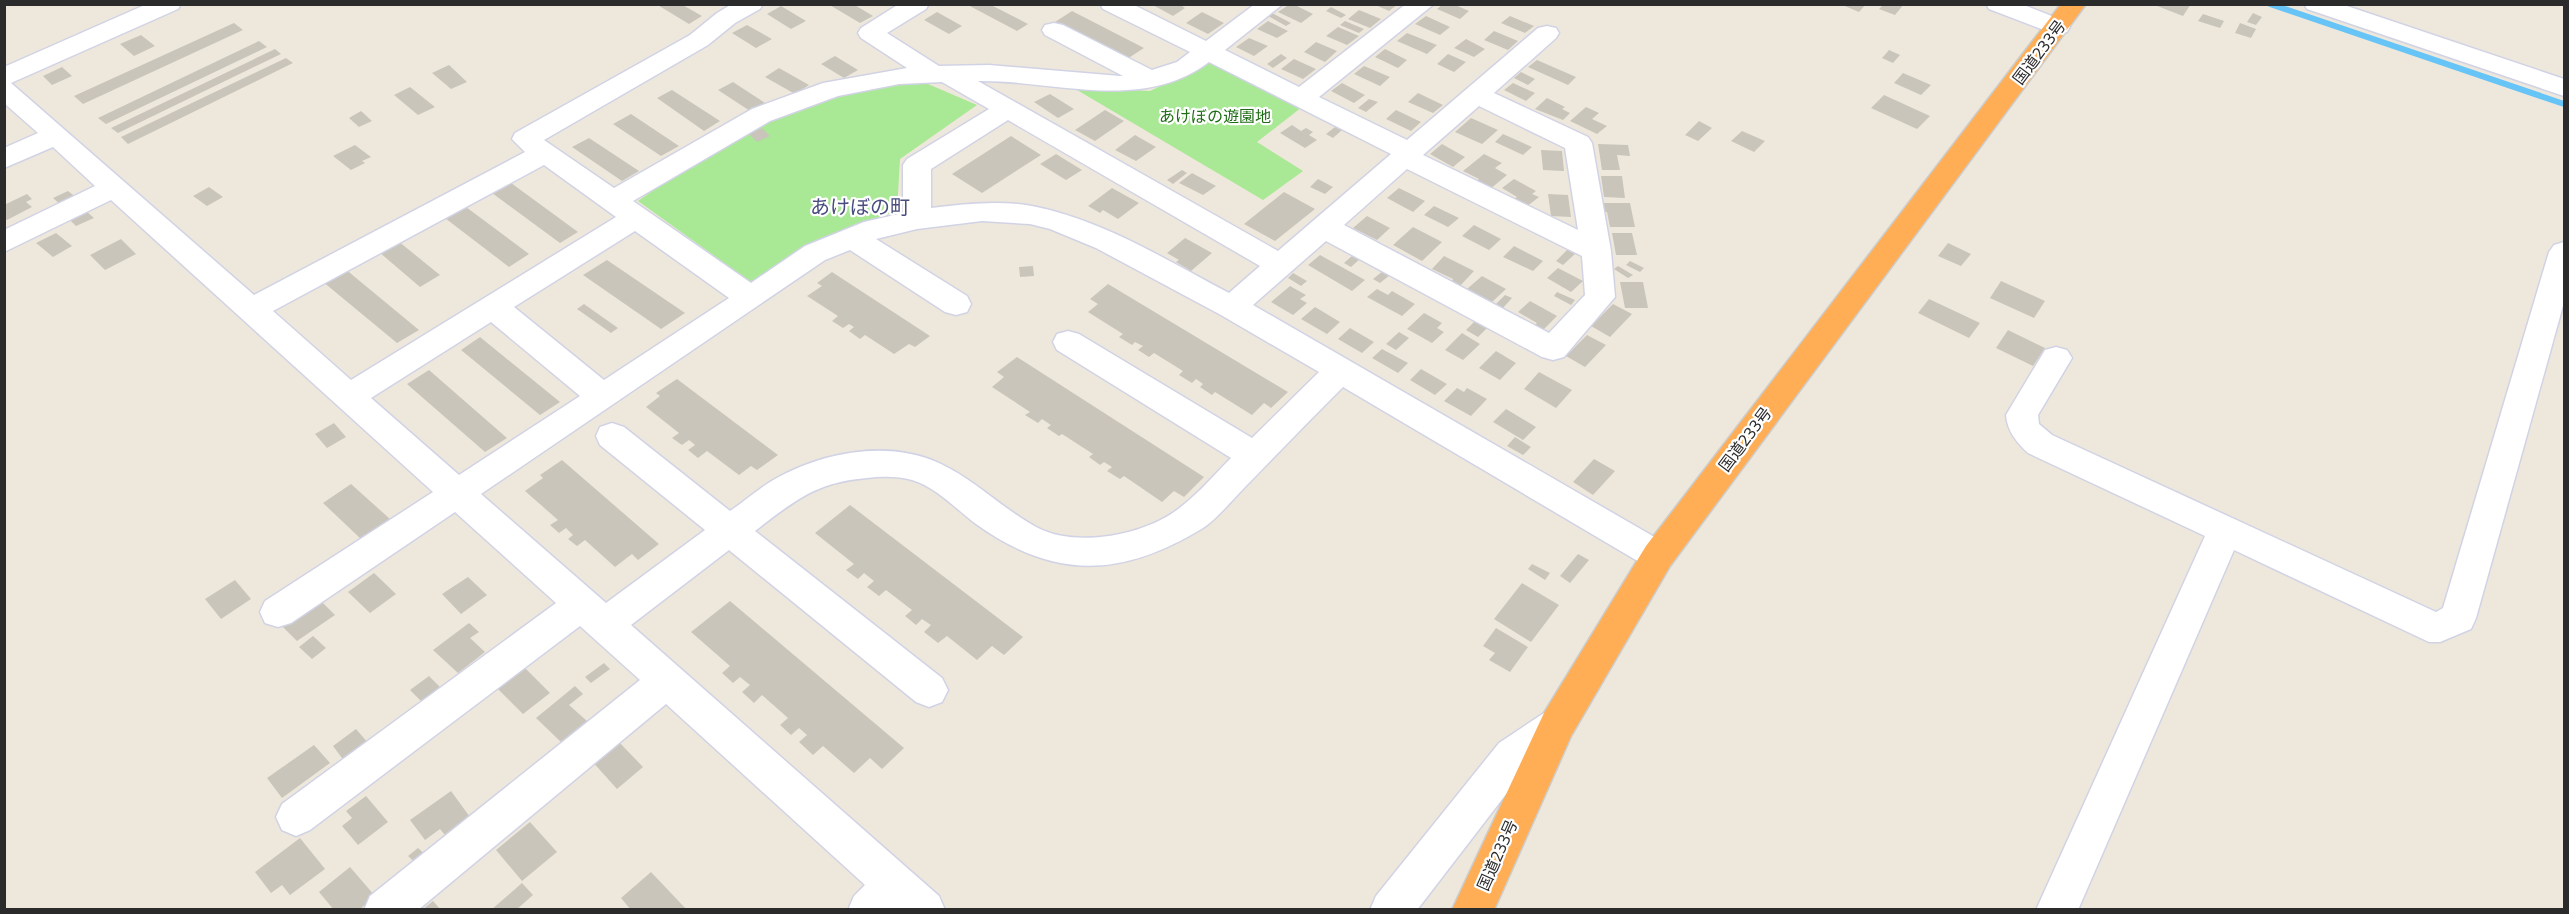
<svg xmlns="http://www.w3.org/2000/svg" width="2569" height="914" viewBox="0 0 2569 914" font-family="'Noto Sans','Noto Sans JP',sans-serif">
<rect width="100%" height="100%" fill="#eee8dc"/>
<path fill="#a9e894" d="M1210,59L1302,107L1257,142L1303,171L1263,200L1072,87L1150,91L1184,75Z
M909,83L928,84L977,105L900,159L897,211L850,227L806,247L752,283L638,201L726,140L791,110L855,87Z"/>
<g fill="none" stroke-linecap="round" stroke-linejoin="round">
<path stroke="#67c4f7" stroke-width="6" d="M2270,4L2564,104"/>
</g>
<path fill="#c9c5bb" d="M656,4H681L702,16L689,24Z
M828,4H853L873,16L860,23Z
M966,4H989L1028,24L1017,31Z
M1151,4H1179L1185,8L1173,16Z
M1290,4H1293L1313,14L1301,23L1278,12Z
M1373,4H1398L1389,11Z
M1443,4H1453L1469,11L1460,19L1437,9Z
M1840,4H1866L1859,12Z
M1884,4H1904L1895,15L1879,9Z
M2152,4H2191L2183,16Z
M781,6L806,21L791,29L767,14Z
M1331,7L1346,15L1341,18L1326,11Z
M1359,10L1381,19L1370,28L1348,19Z
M1072,11L1144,48L1127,59L1055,22Z
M937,12L962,26L949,34L924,20Z
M1202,12L1224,23L1208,34L1186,23Z
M1272,13L1291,23L1286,26L1268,16Z
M2253,13L2262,17L2256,25L2247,22Z
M2203,14L2224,21L2220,28L2198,21Z
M1426,16L1450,27L1440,35L1415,24Z
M1510,16L1534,26L1525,33L1501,23Z
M1268,21L1288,31L1277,38L1257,29Z
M1345,21L1364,29L1359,33L1340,25Z
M234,23L243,30L83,104L74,96Z
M2240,23L2256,29L2251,38L2235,33Z
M747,25L772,39L756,48L732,33Z
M1338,27L1359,36L1347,45L1326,36Z
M1494,31L1518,41L1508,50L1484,40Z
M1407,33L1437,45L1427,54L1397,41Z
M141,35L155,46L134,56L120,44Z
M1249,38L1268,46L1254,56L1236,47Z
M1466,39L1485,49L1474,57L1454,48Z
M259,41L267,47L106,124L98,118Z
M1316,42L1337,51L1325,62L1304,52Z
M275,49L281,54L118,133L111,128Z
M1385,49L1407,60L1398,68L1375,57Z
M1889,50L1900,55L1893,63L1882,58Z
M1281,54L1287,58L1273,68L1267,64Z
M1448,54L1466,62L1454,72L1437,64Z
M835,56L858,70L844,78L821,64Z
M286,58L293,63L128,144L121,137Z
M1294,59L1316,69L1303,79L1281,69Z
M1537,60L1576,77L1568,85L1528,67Z
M449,65L467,82L451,89L432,73Z
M1364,66L1390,77L1380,86L1354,74Z
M62,67L72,76L52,85L43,76Z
M779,68L809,85L795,94L765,77Z
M1521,72L1535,79L1528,85L1514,78Z
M1903,73L1931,85L1921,95L1894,83Z
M733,82L765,103L750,111L718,90Z
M1342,83L1365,95L1354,103L1331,91Z
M1513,83L1535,93L1526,101L1504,90Z
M410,87L435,107L418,115L394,95Z
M672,90L720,121L704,131L657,98Z
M1418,93L1443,105L1433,113L1408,102Z
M1050,94L1074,109L1058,118L1034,102Z
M1884,95L1930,116L1917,129L1871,108Z
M1547,98L1565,107L1562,109L1570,113L1563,120L1535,109Z
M1369,99L1378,102L1366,112L1358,108Z
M1586,107L1599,113L1592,119L1607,126L1597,134L1570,121Z
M1105,110L1124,121L1095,141L1075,130Z
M1396,110L1421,122L1411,131L1386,119Z
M361,111L372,121L359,127L349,118Z
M631,114L679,146L661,156L613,124Z
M1471,118L1498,130L1482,144L1455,132Z
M1699,121L1712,128L1698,141L1685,135Z
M1292,125L1301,131L1306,128L1313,132L1309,135L1317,140L1305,148L1280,133Z
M1335,127L1342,130L1333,138L1326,134Z
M762,128L770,136L757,142L749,134Z
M1742,131L1765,141L1754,152L1731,141Z
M1503,134L1532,147L1523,155L1495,142Z
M1135,135L1156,147L1136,161L1115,150Z
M1011,136L1041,155L982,193L952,174Z
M589,138L639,171L622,181L572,147Z
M1442,144L1465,157L1453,167L1430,154Z
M1598,144L1628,145L1630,156L1617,155L1620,170H1602Z
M355,145L371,157L362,161L365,163L351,170L333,156Z
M1541,150L1562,151L1564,171L1543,170Z
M1056,154L1082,170L1066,180L1040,164Z
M1484,154L1502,163L1495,168L1507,175L1489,190L1475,182L1479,179L1463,171Z
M1182,170L1187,173L1173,184L1167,180Z
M1192,173L1216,186L1203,195L1179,183Z
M1601,176H1622L1625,198L1604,197Z
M1318,179L1333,187L1325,194L1310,187Z
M1514,179L1536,191L1532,194L1539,197L1526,207L1513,200L1517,197L1502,188Z
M507,180L578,232L560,243L488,190Z
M209,187L223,197L207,206L193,196Z
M1112,188L1139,203L1118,219L1103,210L1100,213L1088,206Z
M1399,188L1425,201L1413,212L1387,198Z
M68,191L77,198L61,205L53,198Z
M1284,192L1315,209L1275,241L1244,224Z
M27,194L32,199L26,202L32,207L7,220L4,218V205Z
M1548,194L1568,195L1571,217L1551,216Z
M1601,203H1630L1635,227H1610L1607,212H1603Z
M462,204L529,254L509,267L441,215Z
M1434,206L1459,218L1448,227L1424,215Z
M86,211L94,218L76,226L69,219Z
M1367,216L1390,228L1377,240L1353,228Z
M1474,225L1501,239L1489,250L1462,236Z
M1413,227L1442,242L1422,261L1393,245Z
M56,233L72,246L53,257L36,243Z
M1612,233H1632L1637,255H1616Z
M1185,238L1212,253L1191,271L1176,262L1179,260L1167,253Z
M121,239L136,254L105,270L90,255Z
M398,241L440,275L420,287L379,252Z
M1948,243L1971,254L1961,266L1938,256Z
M1514,246L1543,261L1533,271L1503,257Z
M1568,249L1576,253L1563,265L1556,261Z
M1320,255L1365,280L1352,291L1308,265Z
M1353,255L1360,259L1351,267L1344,263Z
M1444,256L1474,271L1459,287L1451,283L1453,279L1432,269Z
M607,260L685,313L661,329L583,275Z
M1630,261L1644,268L1640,272L1626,265Z
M1033,266L1034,276L1020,277L1019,267Z
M1618,266L1633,275L1628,278L1614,269Z
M344,268L419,330L397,343L322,281Z
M1558,268L1583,281L1571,292L1547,278Z
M1383,271L1390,275L1380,283L1373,279Z
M832,272L930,336L915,347L909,344L894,354L865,335L860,339L849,331L854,327L849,324L843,328L832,321L838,316L807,296L822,286L817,283Z
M1293,273L1307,281L1301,286L1288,278Z
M1482,276L1506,289L1492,302L1467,289Z
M2001,281L2045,301L2034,318L1990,298Z
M1620,282H1643L1648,308H1625Z
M1108,284L1288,392L1271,408L1264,403L1252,415L1215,392L1212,395L1200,387L1203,384L1196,379L1192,383L1179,375L1183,371L1154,353L1149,357L1138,350L1143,346L1135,342L1132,345L1119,337L1123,334L1088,312L1098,304L1090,299Z
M1290,286L1306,295L1300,299L1307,303L1293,315L1271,302Z
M1377,289L1388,295L1392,291L1415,304L1402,316L1367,297Z
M1557,292L1575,300L1571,305L1554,296Z
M1505,295L1512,298L1502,309L1495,305Z
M1929,299L1980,323L1969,338L1918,313Z
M1530,301L1557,316L1541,332L1533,327L1537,323L1518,312Z
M584,304L618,328L611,333L577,309Z
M1613,304L1632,314L1610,337L1591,326Z
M1315,307L1340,322L1327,334L1301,319Z
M1424,313L1442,323L1437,328L1444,332L1432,343L1407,329Z
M1475,321L1487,328L1478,337L1466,330Z
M1350,328L1374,342L1362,353L1338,339Z
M2008,330L2045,348L2033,366L1996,348Z
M1399,332L1409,338L1396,350L1386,344Z
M1462,333L1480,344L1463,360L1445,350Z
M1587,335L1606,345L1585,367L1566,356Z
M480,337L560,402L540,415L461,350Z
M1382,349L1408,363L1398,373L1372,358Z
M1496,351L1516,363L1500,380L1479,368Z
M1017,357L1204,477L1184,497L1174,491L1162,502L1124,476L1120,479L1107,471L1112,467L1104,462L1100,465L1089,457L1093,454L1062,434L1059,436L1047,428L1051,425L1042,419L1038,423L1025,415L1030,412L992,387L1004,377L997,372Z
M1421,369L1447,384L1435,395L1410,380Z
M429,370L507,438L485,452L407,384Z
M1539,372L1572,390L1556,408L1524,389Z
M677,379L778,455L757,470L751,466L739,475L707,451L698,458L688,450L695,445L689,440L682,445L672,438L679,433L646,407L660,396L656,393Z
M1457,388L1464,392L1467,388L1487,399L1471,416L1444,401Z
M1506,409L1536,427L1523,440L1493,422Z
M334,423L346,437L327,448L315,434Z
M1515,437L1531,447L1523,455L1507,446Z
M1594,459L1615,471L1593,495L1573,482Z
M562,460L659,544L638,560L632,554L615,567L585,540L577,546L568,539L573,535L566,528L559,533L550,525L558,520L525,491L543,478L540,475Z
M351,484L390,519L361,539L323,503Z
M850,505L1023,637L1004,655L992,646L977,660L947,636L938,643L924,632L931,625L922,619L916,625L905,616L912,610L886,590L879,596L867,587L874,581L864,573L858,579L846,570L854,564L815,533Z
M1578,554L1589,560L1570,583L1560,576Z
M1532,564L1550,573L1545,580L1528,569Z
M374,573L396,594L370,613L348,592Z
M468,577L487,595L461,614L442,594Z
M235,580L251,599L221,619L205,599Z
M1522,583L1559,605L1531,642L1494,619Z
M321,601L335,615L297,641L283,627Z
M730,601L904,748L882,769L870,758L854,773L823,746L813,755L799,742L807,735L799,728L791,735L780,725L788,718L762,695L754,703L742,692L750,685L740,677L733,683L722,673L730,666L691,632Z
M469,623L479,632L470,638L485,652L458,673L433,650Z
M1496,628L1528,647L1510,672L1489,660L1495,653L1483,646Z
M313,636L326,648L312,659L299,647Z
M604,663L610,669L591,683L585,677Z
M524,667L550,693L523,714L497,688Z
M429,676L443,690L424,704L410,690Z
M575,686L583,694L569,705L587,721L561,742L536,718Z
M356,729L369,744L345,762L333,746Z
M616,739L643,767L617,789L590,759Z
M314,745L330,763L282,798L267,778Z
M451,791L470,817L445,835L440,829L425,840L410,820Z
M366,796L388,822L358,845L342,826L352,818L346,811Z
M530,822L557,852L522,881L496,850Z
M300,838L325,869L290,895L282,885L271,893L255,872Z
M418,848L428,857L419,866L408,856Z
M350,867L375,896L359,910H334L319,892Z
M651,872L687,910H631L621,898Z
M522,883L533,895L516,910H491Z
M433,901L441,910H422Z"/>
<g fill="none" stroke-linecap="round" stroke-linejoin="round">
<g stroke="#d1d3e5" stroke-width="3">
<path id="minor" d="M147,4H181L178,9L11,83L254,295L525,152L512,139L515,133L690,35L717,13L732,4H763L760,9L735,23L708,45L544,140L614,188L752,109L823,83L907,68L861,38L858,33L861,28L899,4H929L926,9L887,33L939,66L989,65L1120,76H1123L1045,35L1042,30L1045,25L1054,23L1063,25L1152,70L1177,62L1190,52L1103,9L1100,4H1132L1206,41L1255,4H1283L1225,50L1299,87L1406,4H1434L1319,97L1407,140L1538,28L1547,26L1556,28L1559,33L1556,38L1494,93L1588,137L1592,143L1611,251L1615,297L1564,357L1553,360L1542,357L1326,241L1253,305L1670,546L1675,556L1670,566L1658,570L1646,566L1343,387C1310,420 1277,454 1245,487C1232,500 1218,518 1203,528C1121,578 1054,580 976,524C956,509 936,487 912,480C898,476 882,476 867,478C816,482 794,501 755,531L942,678L948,690L942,702L929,707L916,702L729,550L631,625L939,896L945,910H848L854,896L865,885L666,704L418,910H364L370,896L640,680L580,626L310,830L296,836L282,830L276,817L282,804L556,603L455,512L291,623L278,627L265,623L260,612L265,601L433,492L111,200L4,252V230L95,186L53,147L4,168V148L38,133L4,103V67ZM1209,62L1391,154L1278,251L978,81C1055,80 1141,113 1209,62ZM942,82L989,109L907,159L903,165V213L864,222L805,246L751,283L633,201L770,121L838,96L899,84ZM1479,106L1565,148L1578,230L1423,155ZM1008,120L1260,266L1229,293C1166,260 1103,220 1032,206C999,200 964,204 931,208V169ZM544,165L616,217L351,380L273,311ZM1407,169L1582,256L1585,295L1549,333L1344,225ZM982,221L1030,224L1050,229L1096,248L1221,315L1319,372L1252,438L1079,334L1068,331L1057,334L1053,342L1057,350L1231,458C1215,474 1200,492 1182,506C1148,535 1076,549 1036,527C1003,509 975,480 941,464C889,439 823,452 775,479C759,488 745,501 730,511L624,427L612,423L600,427L596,436L600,445L705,530L606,603L481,494L825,260L850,250L945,312L956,315L967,312L971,304L967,296L876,239L917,229ZM635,231L729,298L604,380L514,307ZM491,322L580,396L459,475L371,398Z
M1986,4H2021L2067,22L2070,27L2067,32L2058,34L2049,32L1989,9Z
M2304,4H2341L2564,79V96L2307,9Z
M2564,242V302L2476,618L2471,629L2440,642H2429L2234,550L2078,910H2036L2205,536L2028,453C2017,443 2007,431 2006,415L2045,350L2056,347L2067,350L2072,358L2038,415L2039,424L2052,435L2436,612L2443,608L2549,252L2554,245Z
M1557,708L1570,713L1576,725L1570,737L1527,767L1417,910H1370L1376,896L1499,743L1544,713Z"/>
</g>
<g stroke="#ccc" stroke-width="3">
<path id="highway" d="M2061,4H2086L1670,566L1571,736L1494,910H1452L1544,713L1646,546Z"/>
</g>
<use href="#minor" fill="#fff" fill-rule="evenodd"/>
<use href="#highway" fill="#ffae56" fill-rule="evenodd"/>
</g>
<g text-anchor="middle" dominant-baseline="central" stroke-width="4.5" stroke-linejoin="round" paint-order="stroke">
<g font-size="16" fill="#2b2b2b" stroke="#fff">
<text transform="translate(2039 52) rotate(-53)">国道233号</text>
<text transform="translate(1745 439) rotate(-53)">国道233号</text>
<text transform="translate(1497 855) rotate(-66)">国道233号</text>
</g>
<g font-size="16" fill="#1f6e15" stroke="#fff">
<text x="1215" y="116">あけぼの遊園地</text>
</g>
<g font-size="20" fill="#484c7f" stroke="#fff">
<text x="860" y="206">あけぼの町</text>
</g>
</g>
<rect width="2569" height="914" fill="none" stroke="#2b2b2b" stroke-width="12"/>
</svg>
